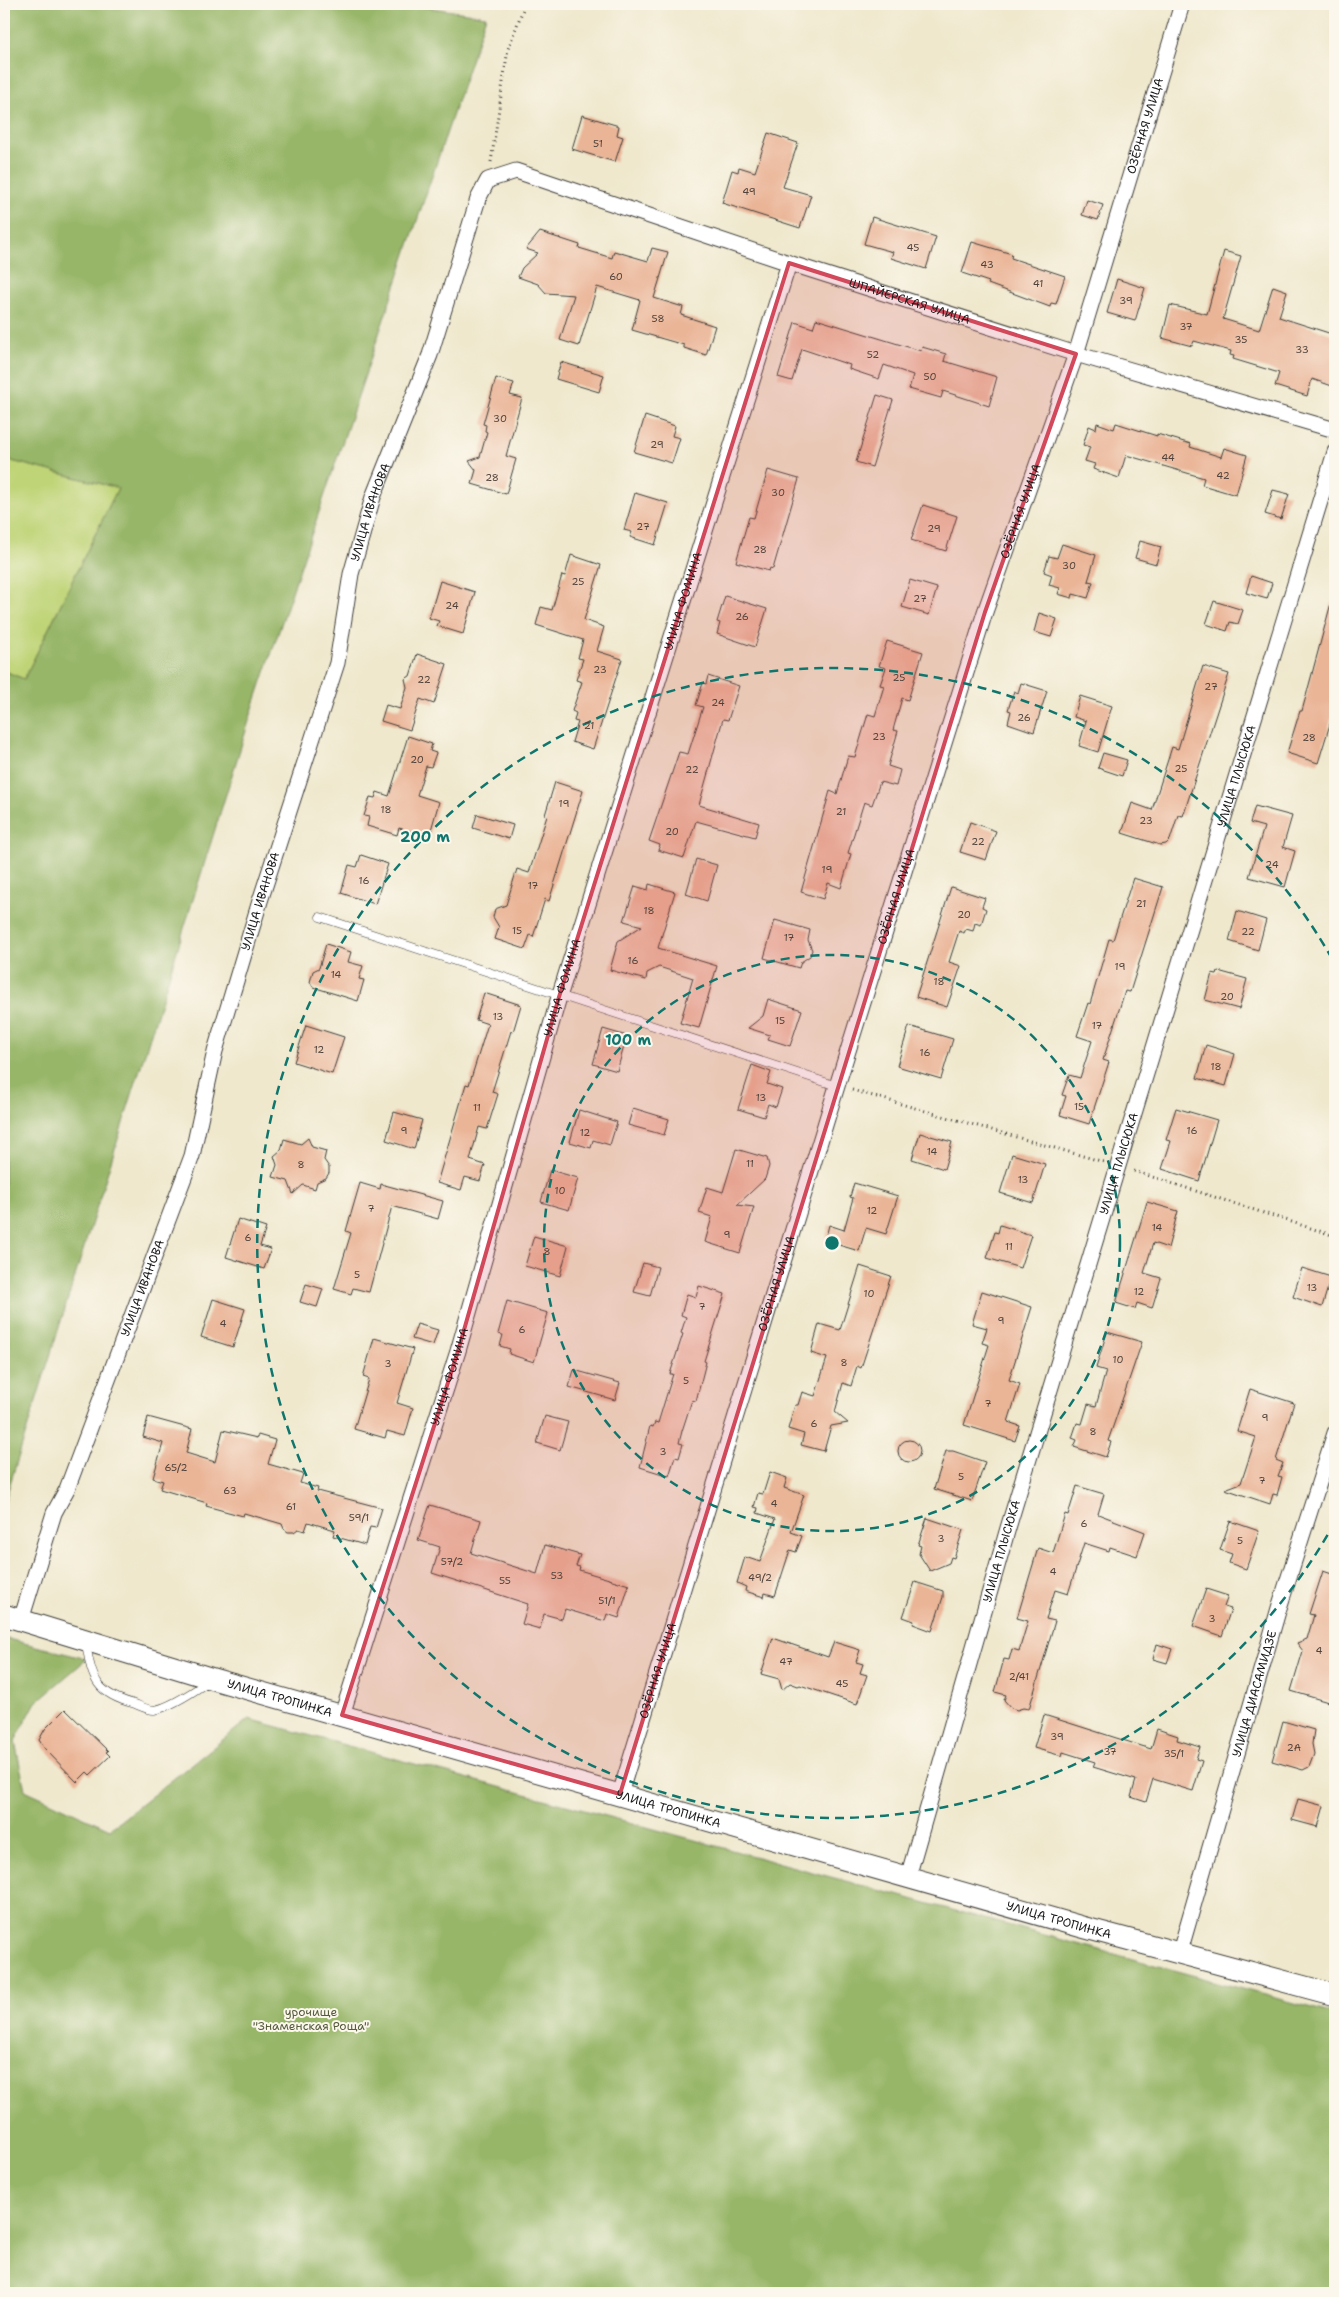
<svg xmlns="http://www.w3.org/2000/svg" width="1339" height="2297" viewBox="0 0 1339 2297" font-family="'Shantell Sans',sans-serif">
<rect width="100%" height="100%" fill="#fbf7ec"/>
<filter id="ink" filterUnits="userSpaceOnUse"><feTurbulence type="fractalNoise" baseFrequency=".02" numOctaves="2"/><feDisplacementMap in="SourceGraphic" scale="10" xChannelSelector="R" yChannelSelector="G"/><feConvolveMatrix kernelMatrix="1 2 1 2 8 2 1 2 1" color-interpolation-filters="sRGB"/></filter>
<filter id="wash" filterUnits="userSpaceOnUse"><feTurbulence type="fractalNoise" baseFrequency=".0096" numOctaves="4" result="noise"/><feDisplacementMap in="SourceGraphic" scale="20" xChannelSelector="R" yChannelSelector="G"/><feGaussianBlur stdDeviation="1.12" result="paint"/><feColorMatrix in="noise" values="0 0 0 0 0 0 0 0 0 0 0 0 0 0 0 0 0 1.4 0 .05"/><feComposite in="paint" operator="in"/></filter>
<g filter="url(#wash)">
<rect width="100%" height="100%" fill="#efe8cd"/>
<path fill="#bfd477" stroke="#6e784a" d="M4,459L118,488L24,679L4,671Z"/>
<path fill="#97b668" stroke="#5a6942" d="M4,4H406L486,16L254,705L4,1503V671L24,679L118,488L4,459Z
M4,1638L87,1659L36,1702L15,1741L25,1790L110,1829L249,1719L1335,2014V2293H4Z"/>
<g id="blocks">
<path fill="#eab496" d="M582,115L619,126L617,135L623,137L615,162L572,149Z
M768,133L798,143L783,187L811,195L800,228L722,203L732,170L738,172L739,167L755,172Z
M1087,200L1103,205L1098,220L1082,215Z
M872,217L936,237L926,269L891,258L893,252L864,244Z
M540,232L580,245L579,248L612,258L614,251L648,261L652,248L668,252L654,298L683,307L681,315L715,326L706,355L684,348V345L632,330L640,300L597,287L579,346L560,340L574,295L546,293L538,284L518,277L522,268L538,253L526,249Z
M972,242L1012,254L1011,258L1065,276L1056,304L1051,303L1050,307L988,284L989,282L962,273Z
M1224,251L1241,256L1223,319L1259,330L1273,286L1287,291L1279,317L1335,335V387L1312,379L1307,396L1275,386L1279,373L1233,359L1234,356L1230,355L1231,351L1194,341L1192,346L1162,338L1170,305L1207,314Z
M1117,279L1145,288L1135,321L1107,313Z
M816,319L921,351L922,347L946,354L944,361L997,377L989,406L943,391L941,398L909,389L913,375L884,365L879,379L849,369L850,365L802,349L792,381L778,377L795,322L813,328Z
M561,362L604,375L599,392L556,379Z
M496,378L514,383L510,395L522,398L506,456L516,459L506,494L472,484L476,470L469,461L480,457L487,432L485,431L486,425L483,424Z
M877,395L893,400L872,467L856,462Z
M645,416L675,426L672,436L680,438L672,463L634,452Z
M1097,423L1114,429L1116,423L1157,436V434L1191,444L1190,447L1221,457L1224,448L1247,455L1236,495L1202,485L1204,478L1126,455L1119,478L1093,469L1095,464L1085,461L1090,447L1083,445L1089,426L1096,429Z
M768,470L799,479L773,569L770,568L769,571L736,562L749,517L754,518Z
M1273,490L1289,494L1281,519L1265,514Z
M635,493L668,503L655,545L630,537L632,532L624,530Z
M923,505L957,516L946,551L911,540Z
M1140,541L1161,547L1156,564L1135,558Z
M1062,544L1096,555L1088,581L1093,582L1088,598L1073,594L1072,598L1058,594L1060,588L1049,585L1052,575L1044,572L1049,556L1057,558Z
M571,555L601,565L584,620L604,627L597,651L622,659L593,749L572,742L578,722L574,721L576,713L572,711L582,682L576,680L583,659L578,658L583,640L536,625L541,607L552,610L562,575L565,576Z
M1251,576L1272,583L1267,599L1246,593Z
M910,580L937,588L929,615L902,607Z
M440,581L475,592L463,634L437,626L439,621L429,618Z
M725,596L767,609L755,647L717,634L720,623L717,622Z
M1214,601L1243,610L1238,624L1230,622L1227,631L1206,624Z
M1331,603L1335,604V708L1318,763L1287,753L1300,711H1302Z
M1039,613L1057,619L1051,637L1034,632Z
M887,641L923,652L908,700L902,698L893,730L898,731L888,766L900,770L896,786L880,782L872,805L864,802L848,853L851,854L841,888L828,883L823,899L801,892L830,791L837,794L848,756L855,757L868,714L875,716L884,686L880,685L886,668L879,666Z
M417,654L447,664L434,704L420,699L410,730L381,721L386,705L400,709L407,687L405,679L410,676Z
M1203,666L1229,674L1183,816L1178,815L1170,840L1166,844L1160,845L1122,833L1132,803L1152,810L1172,747L1178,749Z
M708,676L739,686L728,720L723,719L699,805L759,823L755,837L696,821L684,858L658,850L660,845L649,841L679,752L688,754L703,707L696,705L703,683L706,684Z
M1021,683L1047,691L1034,732L1008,723L1011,711L1008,710L1014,691L1018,693Z
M1080,696L1112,706L1098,752L1079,746L1086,721L1074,717Z
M408,736L432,744L430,751L436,753L431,767L426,766L417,795L439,802L429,837L399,828L397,835L367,826L369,817L364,816L370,797L375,798L377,792L389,796Z
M1103,753L1127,760L1122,776L1098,768Z
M555,782L583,791L549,901L545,899L533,937L530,935L525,949L495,939L499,927L493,917L495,909L506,905L517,869L529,873L547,816L545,815Z
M1255,806L1292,816L1283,847L1295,851L1285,887L1249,877L1264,827L1250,823Z
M477,814L513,825L509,839L473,828Z
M970,822L996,831L986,860L960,852Z
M361,855L388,864L375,904L341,893L349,865L357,867Z
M696,859L717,865L707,901L686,894Z
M1133,878L1163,887L1130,992L1125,991L1103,1060L1109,1062L1089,1124L1060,1115L1066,1096L1062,1095L1069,1075L1080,1078L1092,1041L1077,1036L1088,1003L1090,1004L1109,939L1113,940Z
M649,884L675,892L658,948L717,966L699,1028L680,1023L693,978L659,967L647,973L646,980L610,970L618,941L642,926L624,921L635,886L648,890Z
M951,887L985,898L982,907L986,909L981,925L975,923L973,931L966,929L964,933L959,931L949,962L961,966L947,1007L916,997Z
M1237,911L1266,920L1258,950L1229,941Z
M775,920L810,930L808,940L812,950L810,956L801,962L799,968L764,958Z
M326,944L351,952L348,962L363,966L359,979L364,980L358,1001L313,987L310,982L313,971L319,968Z
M1218,971L1247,979L1239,1009L1205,1000L1212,973L1217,974Z
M484,993L521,1005L513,1032L511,1031L492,1092L498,1094L487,1129L479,1127L470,1160L485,1165L480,1181L465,1177L461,1190L437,1183L466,1084L469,1085L488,1024L476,1020Z
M768,999L802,1010L790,1046L768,1039L770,1035L748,1028L763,1016Z
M306,1025L344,1037L332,1074L294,1062Z
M909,1026L953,1039L941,1079L897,1066Z
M603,1029L627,1036L617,1071L593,1064Z
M1206,1045L1235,1054L1226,1086L1197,1078Z
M752,1065L771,1072L767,1084L782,1089L776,1107L768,1104L764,1117L738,1109Z
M633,1108L669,1119L664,1135L628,1125Z
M1176,1108L1217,1120L1199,1181L1162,1169L1171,1141L1166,1140Z
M579,1110L617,1122L610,1145L593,1140L591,1148L570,1142Z
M394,1112L422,1120L414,1149L386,1140Z
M920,1133L952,1142L944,1169L912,1159Z
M308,1138L312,1147L326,1151L324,1160L329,1167V1173L326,1178L317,1182L315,1189L303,1185L293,1194L288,1181L273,1177L277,1165L274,1156L281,1150L284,1139L301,1144Z
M736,1149L767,1158L769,1166L765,1179L737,1205L754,1207L740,1253L705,1242L712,1217L699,1213L707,1187L723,1192Z
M1012,1154L1045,1164L1033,1203L1000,1193Z
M550,1170L578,1178L569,1210L541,1202Z
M360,1183L380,1189L381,1184L443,1201L438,1219L392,1206L369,1292L353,1288L351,1294L334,1289L351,1233L346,1231Z
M854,1183L898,1196L886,1234L866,1228L859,1251L825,1241L829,1225L844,1230L853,1198L850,1197Z
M1147,1202L1178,1211L1168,1248L1153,1243L1144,1273L1161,1278L1152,1308L1137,1303L1135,1309L1116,1303Z
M238,1219L266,1228L260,1246L271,1249L264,1269L226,1257Z
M1000,1225L1031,1235L1020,1268L987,1258L995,1232L998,1233Z
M534,1236L568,1246L560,1276L525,1266Z
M643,1263L658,1267L650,1296L634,1292Z
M860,1266L891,1276L861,1368L857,1366L851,1386L843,1383L835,1412L848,1423L831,1426L824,1451L801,1445L804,1434L788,1429L795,1405H798L802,1392L815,1396L827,1358L811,1353L819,1324L840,1330Z
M1302,1268L1331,1277L1322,1307L1293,1297Z
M306,1284L323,1289L317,1307L300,1302Z
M699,1286L725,1294L704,1361L706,1362L696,1401L692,1400L682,1431L679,1443L683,1444L679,1458L675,1457L669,1476L640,1467L650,1426L653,1427L655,1422L658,1423L673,1374H670L683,1334L681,1333L686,1317L681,1315L687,1294L696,1297Z
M982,1291L1032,1307L1009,1380L1020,1384L1008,1422L1020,1426L1015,1441L964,1425L989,1345L982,1343L987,1328L972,1324Z
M213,1299L245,1309L233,1347L201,1337Z
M507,1301L548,1313L534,1362L509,1354L510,1349L500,1346L503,1335L498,1334Z
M417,1324L438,1330L433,1345L412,1339Z
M1107,1332L1142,1342L1108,1441L1111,1442L1106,1457L1074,1447L1077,1440L1072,1438L1077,1423L1082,1424L1088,1404L1096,1406L1106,1371L1096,1368Z
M374,1338L413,1349L397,1403L413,1408L405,1436L387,1431L385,1438L354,1429L369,1379L363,1377Z
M574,1370L620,1383L615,1400L569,1387Z
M1250,1389L1294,1403L1276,1460L1283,1463L1278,1476L1282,1477L1277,1495L1273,1494L1270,1504L1225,1489L1241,1483L1256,1437L1237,1431Z
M545,1416L568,1422L560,1450L537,1443Z
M148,1417L192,1429L186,1453L215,1462L223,1430L257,1438L258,1435L275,1440L268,1464L303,1474L300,1483L318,1488L317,1491L382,1508L376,1528L370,1527L365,1545L333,1536L335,1530L308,1522L305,1531L298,1529L294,1532H288L284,1529L282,1524L244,1513L243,1516L206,1506L207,1503L160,1489L163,1481L153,1478L163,1443L143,1437Z
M898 1451a11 11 0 1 1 22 0a11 11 0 1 1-22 0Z
M946,1451H953L985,1462L972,1501L934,1489Z
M770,1472L787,1478L784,1488L804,1495L791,1532L802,1536L796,1552L790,1550L775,1596L765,1593L764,1597L745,1591L746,1587L737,1583L745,1557L760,1562L775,1519L757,1513L758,1508L754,1507L758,1493L763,1494Z
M1077,1486L1104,1494L1098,1514L1145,1532L1137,1556L1110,1547L1109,1551L1084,1543L1068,1594L1055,1590L1046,1619L1055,1621L1029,1709L1023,1708L1017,1710L1011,1708L1004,1700L1006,1695L995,1692L1004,1659L1009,1660L1012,1649L1019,1651L1028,1621L1017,1618L1038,1548L1053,1553L1065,1514L1068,1515Z
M430,1505L481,1520L471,1553L537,1574L545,1545L580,1555L576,1566L580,1567L579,1570L629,1585L619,1618L607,1614L605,1621L565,1609L562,1619L544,1614L540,1629L522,1624L528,1604L432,1573L440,1547L418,1540Z
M927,1518L963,1530L954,1558L951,1557L949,1563L930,1571L919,1554L921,1546L918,1545Z
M1230,1521L1259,1531L1246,1569L1229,1563L1232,1554L1220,1550Z
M1323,1571L1335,1575V1704L1291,1691L1303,1651L1297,1643L1307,1639L1314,1615L1309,1614Z
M915,1582L943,1591V1597L932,1631L913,1624L914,1621L903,1617Z
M1206,1589L1228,1596L1224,1607L1231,1609L1222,1636L1193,1626Z
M773,1638L828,1657L834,1642L860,1650L856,1662L863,1664L860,1673L867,1675L857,1704L800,1685L798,1686L790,1683L782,1690L779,1679L761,1674Z
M1157,1644L1172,1649L1167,1663L1153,1659Z
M65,1709L108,1751L106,1752L110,1756L90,1775L87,1772L77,1782L45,1749L39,1740L45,1729Z
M1044,1715L1151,1749L1157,1729L1178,1736L1177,1740L1200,1747L1196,1759L1202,1761L1193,1791L1153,1779L1146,1802L1131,1797L1136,1780L1093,1767L1095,1762L1063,1752L1062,1756L1034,1748Z
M1283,1721L1314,1730L1312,1744L1314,1754L1309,1767L1303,1770L1272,1761Z
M1298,1799L1324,1806L1318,1827L1292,1820Z"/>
</g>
</g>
<g filter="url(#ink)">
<use href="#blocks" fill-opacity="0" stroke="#3c3b37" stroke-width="1"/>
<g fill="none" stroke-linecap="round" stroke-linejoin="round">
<g stroke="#3c3b37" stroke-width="9">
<path id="service" d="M320,917L837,1086
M86,1643C92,1681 97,1694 135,1704C140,1706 148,1710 154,1710C169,1708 196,1690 209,1681"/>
</g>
<g stroke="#3c3b37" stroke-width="17">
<g id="minor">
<path id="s1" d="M21,1620L54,1513L67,1489L192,1156L215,1051L260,901L337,663L351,574L373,497L430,355L478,199L488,180L516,171L789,263L1076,354L1335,430"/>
<path id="s2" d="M342,1715L458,1351L559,997L789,263"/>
<path id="s3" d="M620,1794L837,1086L985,612L1076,354L1182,4"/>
<path id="s4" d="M908,1877L1008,1528L1335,452"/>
<path id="s5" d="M1179,1955L1279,1608L1335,1433"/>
</g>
</g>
<g stroke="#3c3b37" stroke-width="23">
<g id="secondary">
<path id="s6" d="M4,1615L213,1679L1082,1927L1335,1995"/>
</g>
</g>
<path stroke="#3c3b37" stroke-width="3" stroke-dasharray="1 4" stroke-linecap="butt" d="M491,162L508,49L525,4
M852,1090L1104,1162
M1134,1171L1335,1236"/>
<use href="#service" stroke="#fff" stroke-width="8"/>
<use href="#minor" stroke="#fff" stroke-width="15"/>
<use href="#secondary" stroke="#fff" stroke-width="21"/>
</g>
</g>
<path fill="#d1495b" fill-opacity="0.2" stroke="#d1495b" stroke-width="4" stroke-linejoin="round" d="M789,263L1076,354L985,612L620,1794L342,1715L458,1351L559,997Z"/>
<g fill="none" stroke="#0f766e" stroke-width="2.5" stroke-dasharray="9 6">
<circle cx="832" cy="1243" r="288"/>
<path d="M1335 1522A575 575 0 1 1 1335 964"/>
</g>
<g text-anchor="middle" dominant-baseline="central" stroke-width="4" stroke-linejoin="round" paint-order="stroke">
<g font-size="10" fill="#50423a">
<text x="598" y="143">51</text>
<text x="749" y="191">49</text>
<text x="913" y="247">45</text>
<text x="987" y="264">43</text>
<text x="616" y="276">60</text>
<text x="1038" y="283">41</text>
<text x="1126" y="300">39</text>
<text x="658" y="318">58</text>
<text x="1186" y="326">37</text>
<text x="1241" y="339">35</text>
<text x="1302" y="349">33</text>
<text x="873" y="354">52</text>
<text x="930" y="376">50</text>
<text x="500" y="418">30</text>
<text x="657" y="444">29</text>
<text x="1168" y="457">44</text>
<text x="1223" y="475">42</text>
<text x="492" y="477">28</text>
<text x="778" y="492">30</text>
<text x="643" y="526">27</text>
<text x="934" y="528">29</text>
<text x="760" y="549">28</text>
<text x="1069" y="565">30</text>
<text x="578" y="581">25</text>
<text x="920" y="598">27</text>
<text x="452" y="605">24</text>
<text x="742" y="616">26</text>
<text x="600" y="669">23</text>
<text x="899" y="677">25</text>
<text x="424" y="679">22</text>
<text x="1211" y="686">27</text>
<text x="718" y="702">24</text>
<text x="1024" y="717">26</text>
<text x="589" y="725">21</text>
<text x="879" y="736">23</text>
<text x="1309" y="737">28</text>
<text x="417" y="759">20</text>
<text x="1181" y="768">25</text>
<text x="692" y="769">22</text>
<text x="564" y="803">19</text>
<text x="386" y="809">18</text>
<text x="841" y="811">21</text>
<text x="1146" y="820">23</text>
<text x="672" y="831">20</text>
<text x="978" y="841">22</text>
<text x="1272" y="864">24</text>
<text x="827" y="869">19</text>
<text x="364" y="880">16</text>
<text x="533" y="885">17</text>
<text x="1141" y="903">21</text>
<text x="649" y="910">18</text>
<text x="964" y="914">20</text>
<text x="517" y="930">15</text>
<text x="1248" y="931">22</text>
<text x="789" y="937">17</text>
<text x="633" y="960">16</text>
<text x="1120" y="966">19</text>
<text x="336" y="974">14</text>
<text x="939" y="981">18</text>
<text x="1227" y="996">20</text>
<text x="498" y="1016">13</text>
<text x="780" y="1020">15</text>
<text x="1097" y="1025">17</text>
<text x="319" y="1049">12</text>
<text x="925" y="1052">16</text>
<text x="1216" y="1066">18</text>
<text x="761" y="1097">13</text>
<text x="1079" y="1106">15</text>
<text x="477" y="1107">11</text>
<text x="404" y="1130">9</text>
<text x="1192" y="1130">16</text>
<text x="585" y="1132">12</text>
<text x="932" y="1151">14</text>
<text x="750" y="1163">11</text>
<text x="301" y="1164">8</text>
<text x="1023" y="1179">13</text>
<text x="560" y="1190">10</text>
<text x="371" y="1208">7</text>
<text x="872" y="1210">12</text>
<text x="1157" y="1227">14</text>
<text x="727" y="1234">9</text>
<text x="248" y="1237">6</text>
<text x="1009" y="1246">11</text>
<text x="547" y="1251">8</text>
<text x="357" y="1274">5</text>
<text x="1312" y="1287">13</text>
<text x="1139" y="1291">12</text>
<text x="869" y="1293">10</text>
<text x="702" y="1306">7</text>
<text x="1001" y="1320">9</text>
<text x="223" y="1323">4</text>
<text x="522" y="1329">6</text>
<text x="1118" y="1359">10</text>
<text x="844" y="1362">8</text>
<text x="388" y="1363">3</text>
<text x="686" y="1380">5</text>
<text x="988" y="1403">7</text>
<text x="1265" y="1417">9</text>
<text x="814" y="1423">6</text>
<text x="1093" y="1431">8</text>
<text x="663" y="1451">3</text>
<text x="176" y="1467">65/2</text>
<text x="961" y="1476">5</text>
<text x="1262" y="1480">7</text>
<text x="230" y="1490">63</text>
<text x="774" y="1503">4</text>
<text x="291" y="1506">61</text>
<text x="359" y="1517">59/1</text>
<text x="1084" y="1523">6</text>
<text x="941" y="1538">3</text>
<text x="1240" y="1540">5</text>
<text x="452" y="1561">57/2</text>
<text x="1053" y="1571">4</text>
<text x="557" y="1575">53</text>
<text x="760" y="1577">49/2</text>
<text x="505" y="1580">55</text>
<text x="607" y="1600">51/1</text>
<text x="1212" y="1618">3</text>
<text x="1319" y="1650">4</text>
<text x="786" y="1661">47</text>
<text x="1019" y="1676">2/41</text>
<text x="842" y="1683">45</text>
<text x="1057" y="1736">39</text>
<text x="1294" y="1747">2А</text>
<text x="1110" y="1751">37</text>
<text x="1174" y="1753">35/1</text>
</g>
<g font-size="12" fill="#1c1c1c" stroke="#fbf7ec">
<text stroke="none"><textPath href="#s3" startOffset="1749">ОЗЁРНАЯ УЛИЦА</textPath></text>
<text stroke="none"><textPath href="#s1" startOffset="1961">ШПАЙЕРСКАЯ УЛИЦА</textPath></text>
<text stroke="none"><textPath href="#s3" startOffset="1344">ОЗЁРНАЯ УЛИЦА</textPath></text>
<text stroke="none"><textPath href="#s1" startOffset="1164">УЛИЦА ИВАНОВА</textPath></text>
<text stroke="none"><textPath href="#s2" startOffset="1165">УЛИЦА ФОМИНА</textPath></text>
<text stroke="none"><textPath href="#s4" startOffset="1149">УЛИЦА ПЛЫСЮКА</textPath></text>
<text stroke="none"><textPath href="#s3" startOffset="939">ОЗЁРНАЯ УЛИЦА</textPath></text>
<text stroke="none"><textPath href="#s1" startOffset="759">УЛИЦА ИВАНОВА</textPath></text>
<text stroke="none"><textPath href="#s2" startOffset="760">УЛИЦА ФОМИНА</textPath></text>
<text stroke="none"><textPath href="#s4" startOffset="744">УЛИЦА ПЛЫСЮКА</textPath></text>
<text stroke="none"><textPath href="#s3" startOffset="534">ОЗЁРНАЯ УЛИЦА</textPath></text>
<text stroke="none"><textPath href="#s1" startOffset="354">УЛИЦА ИВАНОВА</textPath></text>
<text stroke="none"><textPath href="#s2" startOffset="355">УЛИЦА ФОМИНА</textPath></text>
<text stroke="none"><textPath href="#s4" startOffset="339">УЛИЦА ПЛЫСЮКА</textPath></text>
<text stroke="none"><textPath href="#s3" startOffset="129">ОЗЁРНАЯ УЛИЦА</textPath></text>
<text stroke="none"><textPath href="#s5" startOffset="272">УЛИЦА ДИАСАМИДЗЕ</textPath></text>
<text stroke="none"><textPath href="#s6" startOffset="288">УЛИЦА ТРОПИНКА</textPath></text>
<text stroke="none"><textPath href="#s6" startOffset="692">УЛИЦА ТРОПИНКА</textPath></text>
<text stroke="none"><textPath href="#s6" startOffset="1098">УЛИЦА ТРОПИНКА</textPath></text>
</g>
<g font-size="12" fill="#555c3c" stroke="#fbf7ec">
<text x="311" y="2012">урочище<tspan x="311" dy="14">"Знаменская Роща"</tspan></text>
</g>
</g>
<circle cx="832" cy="1243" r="8" fill="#0f766e" stroke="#fbf7ec" stroke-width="2.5"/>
<g font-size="15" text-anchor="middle" font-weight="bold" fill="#0f766e" stroke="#fbf7ec" stroke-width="4" stroke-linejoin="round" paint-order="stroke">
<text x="425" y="842">200 m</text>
<text x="628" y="1045">100 m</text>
</g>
<rect width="1339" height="2297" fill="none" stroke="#fbf7ec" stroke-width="20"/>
</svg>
